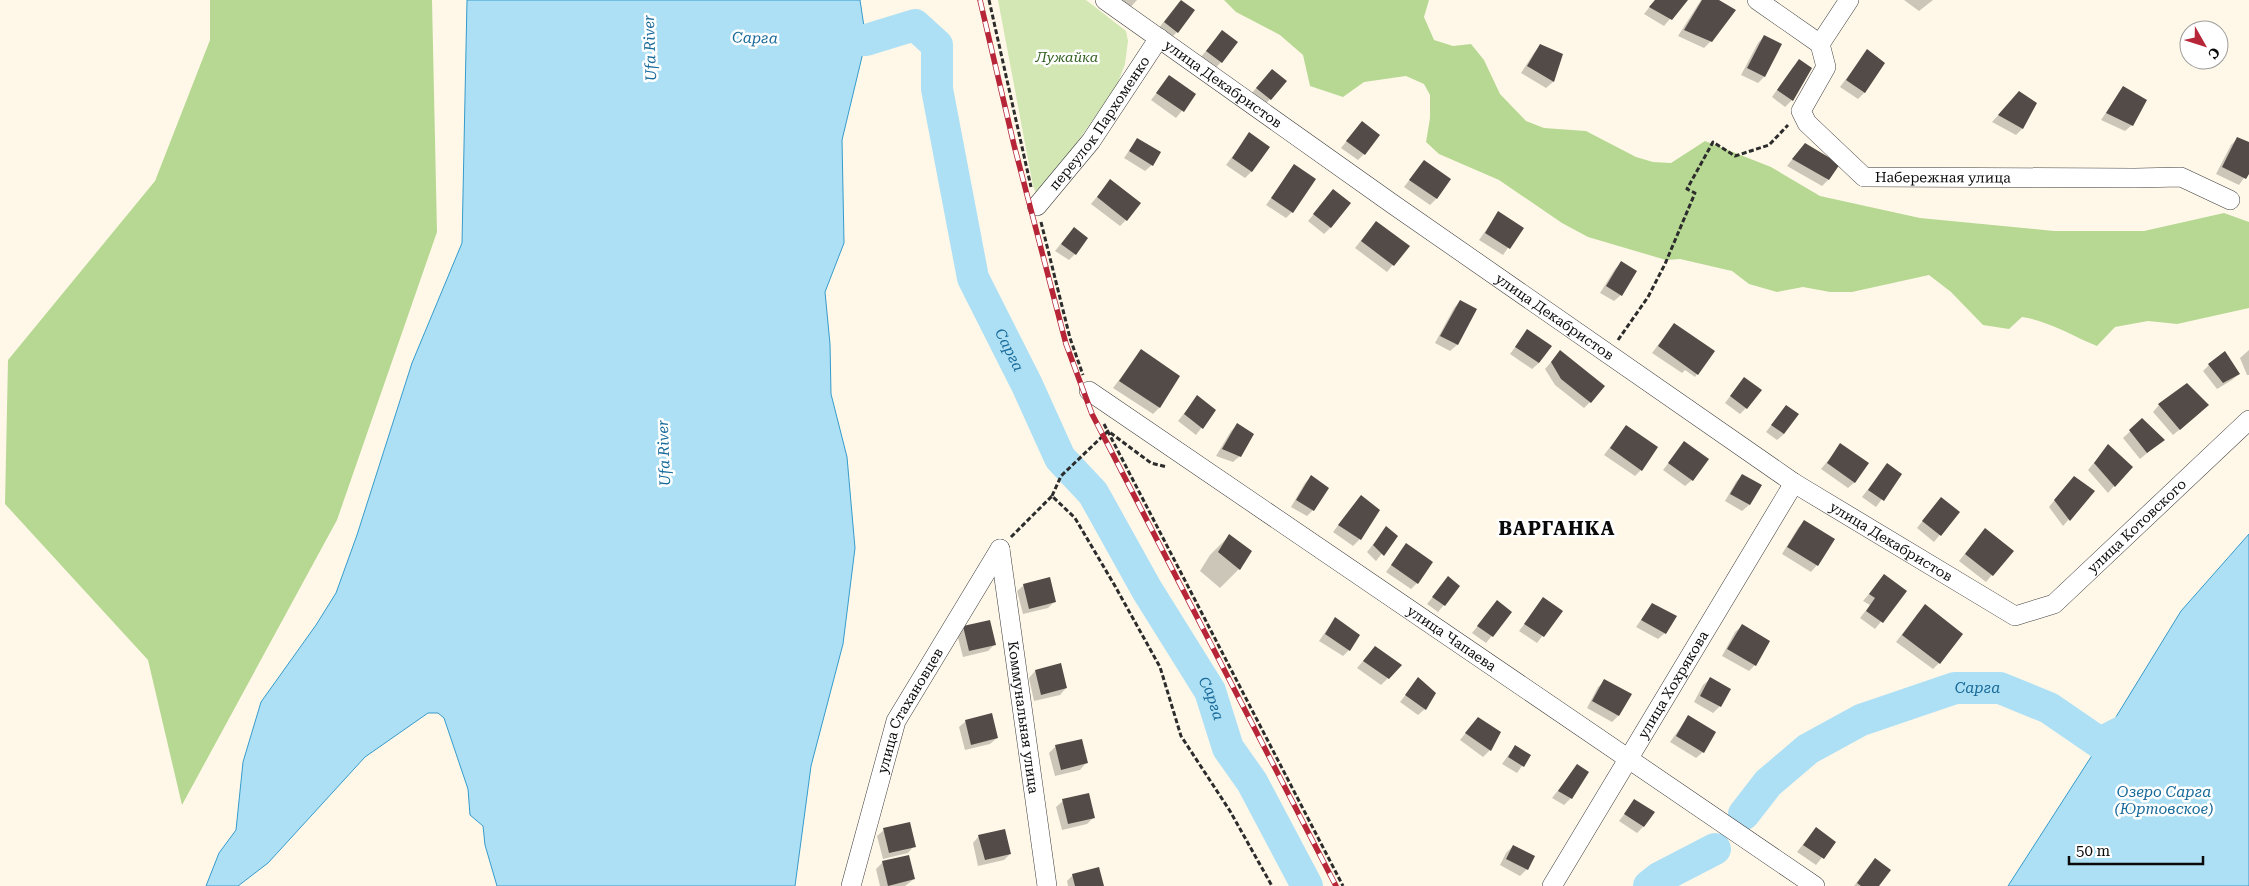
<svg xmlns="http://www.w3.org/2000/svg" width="2249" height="886" viewBox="0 0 2249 886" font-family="'Roboto Serif',serif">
<rect width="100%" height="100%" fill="#fff8e8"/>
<path fill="#d2e7b3" d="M998,0H1086L1126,31L1128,41L1125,64L1117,85L1041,194L1036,193L1033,186Z"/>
<path fill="#b7d893" d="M210,0H432L437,232L337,520L182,805L148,660L5,504L8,360L155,181L210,40Z
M1224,0H1429L1424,17L1434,40L1453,46L1471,44L1484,60L1500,94L1526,121L1544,128L1586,131L1636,157L1653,162L1671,163L1705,141L1771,167L1820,196L1920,218L2054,231H2144L2224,213L2249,222V308L2177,324L2148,321L2115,327L2097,346C2072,336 2049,321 2022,317L2009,329L1983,325L1951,292L1929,275L1852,292H1830L1803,287L1777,292L1749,284L1732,271L1680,259L1666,260L1588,237L1562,223L1499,180L1439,154L1426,142L1430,118V95L1424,84L1406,76L1364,82L1343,97L1310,86L1303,55L1280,35L1236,12Z"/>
<path fill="#aee0f5" stroke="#369bcb" d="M467,0H860L866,40L842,140L844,243L825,292L830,344L831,394L847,457L855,548L843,644L811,766L795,886H497L485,845L483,826L470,815L468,789L444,718L438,713H428L365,757L268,863L238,886H206L219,853L236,830L243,762L261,702L316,625L336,593L357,535L412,363L462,243Z
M2249,534V886H2008L2100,743L2181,611Z"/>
<path fill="#0003" d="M1115,0H1137L1128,10Z
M1655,0H1686L1664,26L1644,14Z
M1716,0L1711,41L1704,48L1678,36L1701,0Z
M1904,0H1933L1919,11Z
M1180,1L1177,32L1171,38L1158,29Z
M1222,32L1221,62L1215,69L1200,58Z
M1764,36L1780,45L1764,77L1758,83L1741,75L1758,43Z
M1540,46L1561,54L1553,82L1546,88L1521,73L1534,53Z
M1867,51L1865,92L1858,99L1840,87Z
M1793,67L1811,68L1792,100L1785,107L1772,97Z
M1272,70L1285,81L1264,106L1250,95Z
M1169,77L1195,95L1176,118L1151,100Z
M2123,87L2132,125L2125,131L2101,120Z
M2013,99L2036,103L2022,129L2016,135L1992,122Z
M1362,122L1364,154L1358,160L1341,148Z
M1249,134L1252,171L1245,178L1226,165Z
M2238,138L2249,143V171L2239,185L2216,174L2231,145Z
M1137,139L1152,165L1145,171L1124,158Z
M1799,151L1828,180L1822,186L1787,166Z
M1424,161L1436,199L1430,205L1404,187Z
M1294,166L1292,212L1286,218L1266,205Z
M1110,181L1126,220L1120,226L1091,204Z
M1333,191L1331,227L1324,234L1308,221Z
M1498,213L1522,228L1503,255L1479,240Z
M1370,229L1408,246L1387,272L1355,248Z
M1068,235L1075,254L1069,260L1055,251Z
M1621,263V295L1614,301L1600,293L1615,269Z
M1460,301L1476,310L1457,345L1450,351L1435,343L1454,308Z
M1674,324L1697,374L1695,377L1685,370L1682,373L1652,353Z
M1527,331L1539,363L1532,369L1510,354Z
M2249,350V375H2247L2240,358Z
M1141,351L1159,408L1153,414L1113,388Z
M1560,352L1590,402L1584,408L1555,385L1545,369Z
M2209,365L2239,374L2232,380L2217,389L2203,371Z
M1744,378L1746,408L1740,414L1725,403Z
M1197,397L1215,410L1196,435L1178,421Z
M2159,405L2201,412L2173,435L2153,412Z
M1786,406L1784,434L1777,440L1766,432Z
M2142,420L2163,440L2140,459L2123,438Z
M1237,425L1240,456L1233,462L1216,456L1231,431Z
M1626,426L1641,470L1635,476L1604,455Z
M1684,443L1692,480L1685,486L1663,470Z
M1841,445L1855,482L1848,488L1821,469Z
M2108,446L2131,467L2108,493L2088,470Z
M1887,465L1900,475L1876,507L1862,497Z
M1742,475L1760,486L1749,505L1742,511L1725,501L1736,482Z
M1312,476L1313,510L1307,516L1291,507L1305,483Z
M2068,484L2093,492L2063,526L2049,507Z
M1361,496L1360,539L1353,546L1333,532Z
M1935,505L1958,512L1934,542L1917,528Z
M1804,521L1817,565L1811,572L1782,554L1798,528Z
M1386,528L1396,536L1376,561L1367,552Z
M1229,536L1239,569L1220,588L1200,571L1210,555Z
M1979,536L2012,551L1986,582L1959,561Z
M1406,545L1417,583L1411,589L1386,572Z
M1884,576L1905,592L1875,629L1860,618L1870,605L1863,601Z
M1448,578L1444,605L1438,612L1427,604Z
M1024,585L1054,602L1048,608L1023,614L1017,591Z
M1543,599L1561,611L1537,643L1519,631Z
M1497,602L1511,612L1486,643L1472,633Z
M1652,604L1665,633L1658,639L1636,627Z
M1919,612L1939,663L1933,669L1896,642Z
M1335,618L1349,650L1343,656L1319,641Z
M1742,626L1755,665L1749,671L1722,656L1735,632Z
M964,627L995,644L988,651L963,657L957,634Z
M1369,654L1388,678L1381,685L1357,668Z
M1060,665L1066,688L1060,695L1034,701L1029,678L1035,671Z
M1418,679L1425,709L1418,715L1400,702Z
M1710,679L1720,706L1713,713L1694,702L1703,685Z
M1605,681L1618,716L1612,722L1587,708L1598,687Z
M1688,717L1703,752L1696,758L1670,742Z
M966,721L997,738L990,744L965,750L959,727Z
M1472,725L1500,733L1490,750L1483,757L1460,740Z
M1056,746L1086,763L1080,770L1055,776L1049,753Z
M1515,746L1529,756L1517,773L1502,764Z
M1577,766L1587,773L1571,798L1564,805L1552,798Z
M1635,800L1643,827L1637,833L1619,821Z
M1063,801L1094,817L1087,824L1062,830L1056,807Z
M1816,828L1834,842L1816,865L1797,852Z
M884,830L914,846L908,853L883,859L877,836Z
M979,836L1010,854L1004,860L978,866L973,843Z
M1513,846L1527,869L1520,876L1500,865L1506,853Z
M1875,860L1878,886H1854L1869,866Z
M883,862L914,879L905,886H880L876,869Z
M1073,875L1103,886H1068L1067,881Z"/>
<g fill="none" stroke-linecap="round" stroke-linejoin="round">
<g stroke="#aee0f5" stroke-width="32">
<path id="s1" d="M823,39L866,40L915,25L937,45V89L973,278L1027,385L1060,458L1093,493L1147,590L1210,691L1228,748L1252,782L1307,886"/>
<path id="s2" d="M1744,814L1768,783L1808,749L1861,720L1955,688H2000L2049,708L2100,743L2139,723"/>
<path d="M1649,886L1659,878L1715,849"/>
</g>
</g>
<path fill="#534b47" d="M1181,0L1195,10L1178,33L1164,22Z
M1655,0H1688L1672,20L1649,7Z
M1702,0H1719L1736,10L1712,42L1684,30Z
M1222,30L1238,42L1222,63L1206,51Z
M1764,35L1782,44L1765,77L1747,68Z
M1540,44L1563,54L1554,82L1527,66Z
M1867,49L1885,63L1865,93L1846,80Z
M1799,59L1812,68L1793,101L1777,90Z
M1272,69L1287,81L1271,100L1256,88Z
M1169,75L1196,94L1184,112L1156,93Z
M2123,86L2147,100L2133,126L2106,113Z
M2019,91L2037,103L2023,129L1998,115Z
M1362,121L1380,135L1365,155L1346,141Z
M1249,132L1270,147L1252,172L1232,158Z
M2237,137L2249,142V174L2246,179L2222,167Z
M1137,138L1161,152L1153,166L1129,151Z
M1805,143L1840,164L1829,180L1792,159Z
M1424,160L1451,179L1437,199L1409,180Z
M1294,164L1316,179L1293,213L1271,198Z
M1110,179L1141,203L1127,221L1097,197Z
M1333,189L1351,203L1331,228L1313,214Z
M1498,211L1524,228L1510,249L1485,233Z
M1376,221L1410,246L1394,266L1361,241Z
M1074,227L1088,238L1076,255L1061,244Z
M1621,261L1637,271L1622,296L1606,286Z
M1460,300L1477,309L1458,345L1440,336Z
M1674,323L1715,351L1698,375L1658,346Z
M1527,329L1552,346L1539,363L1515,347Z
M1141,349L1180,376L1160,408L1119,381Z
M1560,350L1605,386L1591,403L1561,379L1551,362Z
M2225,351L2240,374L2223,383L2208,364Z
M1744,377L1762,390L1747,409L1730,396Z
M2187,383L2209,405L2180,430L2158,404Z
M1197,395L1216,410L1203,429L1184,414Z
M1786,405L1799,414L1784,434L1771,425Z
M2142,418L2165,440L2147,453L2129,430Z
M1237,423L1254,434L1241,457L1222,449Z
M1626,425L1658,447L1642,471L1610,448Z
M1684,441L1709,459L1693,481L1668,463Z
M1840,443L1869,463L1855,483L1827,463Z
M2108,444L2133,467L2115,487L2094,463Z
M1887,463L1902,474L1884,501L1868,490Z
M1742,474L1762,485L1750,505L1730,494Z
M1311,475L1329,488L1314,511L1296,500Z
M2074,476L2095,491L2070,521L2054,500Z
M1361,495L1380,510L1361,540L1338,525Z
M1941,497L1960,512L1941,536L1922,521Z
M1804,520L1835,539L1818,566L1787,547Z
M1386,526L1398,536L1384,556L1373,545Z
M1985,528L2014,551L1993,576L1965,554Z
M1229,534L1252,551L1240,570L1218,552Z
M1406,543L1433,562L1418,584L1391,565Z
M1884,574L1907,591L1883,623L1866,611L1875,598L1869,594Z
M1448,576L1460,586L1445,606L1432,597Z
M1050,577L1056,602L1029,609L1023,584Z
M1543,597L1563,611L1544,637L1524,624Z
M1497,600L1512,612L1493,637L1477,626Z
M1652,603L1677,616L1666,634L1641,620Z
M1925,604L1963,634L1940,664L1902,635Z
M1335,617L1360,635L1350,651L1325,634Z
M990,620L996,645L969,651L963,626Z
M1742,624L1770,641L1756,666L1727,649Z
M1375,646L1402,665L1389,679L1363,661Z
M1061,663L1067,688L1041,695L1035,670Z
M1418,677L1436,693L1426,710L1405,695Z
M1710,677L1731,689L1721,707L1700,696Z
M1604,679L1632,694L1619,716L1592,701Z
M992,713L998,738L971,745L965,720Z
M1688,715L1716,732L1704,753L1676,736Z
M1478,717L1501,732L1491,751L1465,733Z
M1082,739L1088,763L1061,770L1055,745Z
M1515,745L1531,755L1524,767L1508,757Z
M1577,764L1589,772L1572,799L1558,791Z
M1089,793L1095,818L1068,824L1062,799Z
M1634,799L1655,812L1644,827L1624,814Z
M910,822L916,847L889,853L883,828Z
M1816,827L1836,842L1824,859L1803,845Z
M1005,829L1011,854L985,860L978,835Z
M1513,845L1535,856L1528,870L1506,859Z
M909,855L915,879L888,886L882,861Z
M1875,858L1891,870L1879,886H1861L1857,883Z
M1099,867L1104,886H1075L1072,874Z"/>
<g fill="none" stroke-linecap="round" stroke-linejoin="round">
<g stroke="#3d3d3d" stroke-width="20">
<g id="minor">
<path id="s3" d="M1105,0L1394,205L1794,483L2015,616L2054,604L2249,420"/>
<path id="s4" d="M1757,0L1820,44L1826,67L1801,111L1807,123L1864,177L2135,178L2181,177L2230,200"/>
<path d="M1820,44L1849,0"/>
<path id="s5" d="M1037,206L1091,141L1159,38"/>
<path id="s6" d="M1089,391L1815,886"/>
<path id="s7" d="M1000,549L1047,886"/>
<path id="s8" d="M851,886L896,721L1000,549"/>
<path id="s9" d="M1552,886L1794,483"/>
</g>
</g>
<path stroke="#2c2c2c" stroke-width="3" stroke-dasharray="5 2.5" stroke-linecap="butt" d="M989,0L1031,187
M1041,222L1070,338L1083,375
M1618,340L1648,297L1665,264L1695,193L1687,189L1713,142L1735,156L1769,145L1788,125
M1104,424L1343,886
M1052,496L1061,476L1108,431L1151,463L1167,467
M1011,537L1052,496L1075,518L1115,586L1160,667L1181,736L1230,811L1272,886"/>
<use href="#minor" stroke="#fff" stroke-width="19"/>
<g stroke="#b72538" stroke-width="5.5">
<path id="rail" d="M980,0L1014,145L1066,344L1092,414L1336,886"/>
</g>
<use href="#rail" stroke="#fff" stroke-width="4" stroke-dasharray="11" stroke-linecap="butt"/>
</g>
<g text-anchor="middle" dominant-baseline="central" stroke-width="5" stroke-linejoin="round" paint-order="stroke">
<g font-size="14" font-style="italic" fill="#30601d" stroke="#fff">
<text x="1067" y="57">Лужайка</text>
</g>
<g font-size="14" fill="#0a0a0a" stroke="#fff">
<text stroke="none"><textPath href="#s3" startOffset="145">улица Декабристов</textPath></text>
<text stroke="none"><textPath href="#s5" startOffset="104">переулок Пархоменко</textPath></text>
<text stroke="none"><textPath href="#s4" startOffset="322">Набережная улица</textPath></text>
<text stroke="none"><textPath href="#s3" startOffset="550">улица Декабристов</textPath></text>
<text stroke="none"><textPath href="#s3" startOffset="1254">улица Котовского</textPath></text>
<text stroke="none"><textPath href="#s3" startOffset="955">улица Декабристов</textPath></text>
<text stroke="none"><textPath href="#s6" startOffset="439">улица Чапаева</textPath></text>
<text stroke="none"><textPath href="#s9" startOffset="235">улица Хохрякова</textPath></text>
<text stroke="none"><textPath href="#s8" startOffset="186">улица Стахановцев</textPath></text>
<text stroke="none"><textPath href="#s7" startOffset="170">Коммунальная улица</textPath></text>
</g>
<g font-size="15" font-style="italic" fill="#176a99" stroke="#fff">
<text transform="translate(755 38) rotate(1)">Сарга</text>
<text transform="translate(650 48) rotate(-92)">Ufa River</text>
<text stroke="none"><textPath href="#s1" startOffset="441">Сарга</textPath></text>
<text transform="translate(664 453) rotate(-92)">Ufa River</text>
<text stroke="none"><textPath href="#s2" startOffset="274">Сарга</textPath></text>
<text stroke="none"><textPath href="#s1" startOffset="846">Сарга</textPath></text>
<text x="2164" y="792">Озеро Сарга<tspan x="2164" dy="17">(Юртовское)</tspan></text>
</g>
<g font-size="19" font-weight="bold" letter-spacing="1" fill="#0a0a0a" stroke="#fff">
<text x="1557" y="528">ВАРГАНКА</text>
</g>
</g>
<g transform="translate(2204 45) rotate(129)"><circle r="24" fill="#ffffff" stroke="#9d9d9d"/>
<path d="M0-4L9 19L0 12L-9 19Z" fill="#b72538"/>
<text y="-8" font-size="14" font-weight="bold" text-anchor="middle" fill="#0a0a0a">С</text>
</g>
<path d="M2069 856v8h134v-8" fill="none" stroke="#0a0a0a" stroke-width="2.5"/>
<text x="2076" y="856" font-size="15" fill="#0a0a0a" stroke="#ffffff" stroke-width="4" paint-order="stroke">50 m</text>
</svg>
